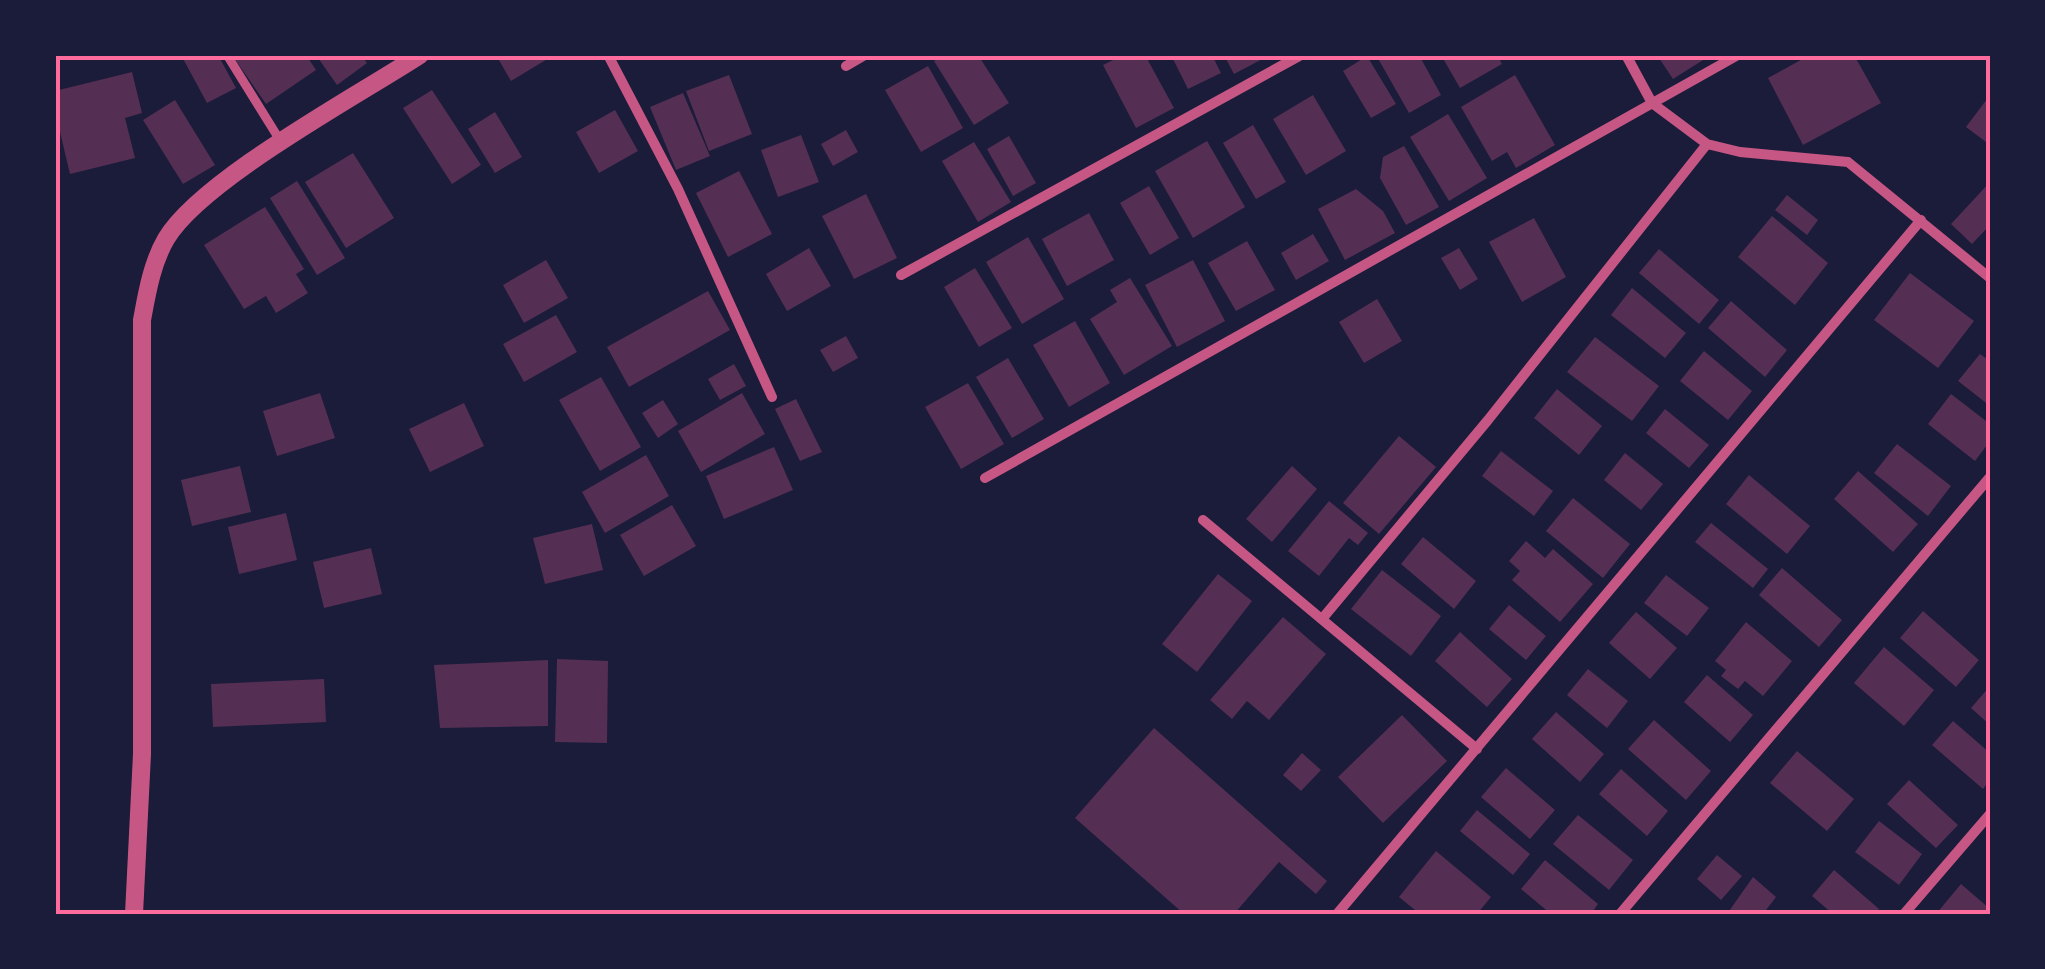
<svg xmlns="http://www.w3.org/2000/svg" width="2045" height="969" viewBox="0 0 2045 969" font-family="'Sofia Sans Condensed',sans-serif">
<rect width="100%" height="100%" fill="#1b1b3a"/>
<path fill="#542f53" d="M181,55H218L236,88L207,103Z
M232,55H306L316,70L266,104Z
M316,55H361L367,63L337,85Z
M496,55H554L511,81Z
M944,55H978L1009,103L974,125L934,61Z
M1123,55H1145L1174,108L1136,128L1103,65Z
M1171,55H1212L1221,73L1188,89Z
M1224,55H1270L1234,74Z
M1376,55H1419L1441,95L1409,113Z
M1441,55H1497L1502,64L1460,88Z
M1657,55H1711L1673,79Z
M1810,55H1854L1881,103L1803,145L1768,78Z
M1367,56L1396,104L1371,118L1343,71Z
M928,66L963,128L921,152L885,90Z
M132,72L142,113L125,118L135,158L70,174L55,111V91Z
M729,75L752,134L709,151L686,91Z
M1515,75L1555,145L1516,168L1507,152L1492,161L1461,107Z
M432,90L481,165L452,184L403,108Z
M683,93L710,156L676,170L650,107Z
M1313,95L1346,151L1306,175L1273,119Z
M1990,95V145L1966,127Z
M175,100L215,165L183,184L143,120Z
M615,110L638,151L599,173L576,132Z
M495,112L522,157L495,173L468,129Z
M1448,114L1487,178L1449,201L1410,137Z
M1253,125L1286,182L1256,199L1223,143Z
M846,130L858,152L833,166L821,144Z
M801,135L819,182L778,197L761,150Z
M1009,136L1036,183L1013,196L987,149Z
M1207,141L1245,207L1193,238L1155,171Z
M974,142L1011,202L978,222L942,161Z
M1404,146L1439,207L1406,225L1380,178L1383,157Z
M353,153L394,218L346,248L305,182Z
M739,171L772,234L728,257L696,193Z
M297,181L345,258L317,275L270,198Z
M1990,182V225L1972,244L1951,224Z
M1149,186L1179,238L1150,255L1120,203Z
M1356,189L1383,211L1395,233L1345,260L1318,209Z
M866,194L897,258L854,279L822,216Z
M1787,195L1818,220L1807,235L1775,210Z
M265,207L304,269L296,274L308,293L276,313L266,296L244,309L204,245Z
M1089,213L1114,260L1067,286L1042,239Z
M1772,216L1828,263L1795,305L1738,257Z
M1534,218L1566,277L1522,302L1489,242Z
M1313,234L1329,261L1296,280L1281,253Z
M1028,237L1064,299L1022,324L986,262Z
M1247,241L1275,290L1236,311L1208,263Z
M809,248L831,286L787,311L766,274Z
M1459,248L1478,279L1460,290L1441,258Z
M1659,249L1719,300L1699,324L1639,273Z
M546,260L568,298L524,323L503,285Z
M1193,260L1225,321L1177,347L1145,285Z
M975,268L1012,328L979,347L944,287Z
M1910,273L1974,321L1938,368L1874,320Z
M1130,278L1172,346L1124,375L1090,319L1117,302L1110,290Z
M1632,288L1686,333L1665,358L1611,315Z
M708,291L730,330L629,387L607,347Z
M1377,299L1402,341L1364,363L1339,322Z
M1731,301L1787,350L1765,377L1708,328Z
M556,315L577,352L524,382L503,344Z
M1075,321L1110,383L1069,407L1033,345Z
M846,336L858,358L833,372L820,350Z
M1595,337L1659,386L1632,421L1567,372Z
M1704,351L1752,391L1728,420L1680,381Z
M1980,354L1990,361V406L1958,381Z
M1008,358L1044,419L1012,438L976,377Z
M734,364L746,386L720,400L708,379Z
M601,377L641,447L600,471L559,400Z
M968,383L1004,444L961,469L925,407Z
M1557,389L1602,426L1579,455L1534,418Z
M320,393L335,438L277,456L263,411Z
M742,393L765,434L701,472L678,431Z
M1951,394L1990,424V441L1975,461L1928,424Z
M796,399L822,452L800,461L775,409Z
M663,400L678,424L658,438L642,413Z
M464,403L484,446L430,472L409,429Z
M1665,409L1709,445L1689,468L1646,433Z
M1399,436L1436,467L1379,534L1343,503Z
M1897,444L1951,486L1928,516L1874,473Z
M774,447L793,490L724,519L706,476Z
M1501,451L1553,491L1534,516L1482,476Z
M1625,453L1663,484L1641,510L1604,480Z
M646,455L669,496L605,533L582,492Z
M240,466L251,512L192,526L181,480Z
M1292,466L1317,489L1272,542L1246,519Z
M1858,471L1918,524L1893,552L1834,499Z
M1749,475L1810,526L1787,554L1726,504Z
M1573,498L1630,544L1603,578L1546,531Z
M1329,501L1368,533L1358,545L1349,538L1319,576L1288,551Z
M672,505L696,546L644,576L620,535Z
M286,513L297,560L239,574L228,527Z
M1711,523L1768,569L1753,588L1695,542Z
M592,524L603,570L545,584L533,538Z
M1423,537L1476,581L1454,609L1401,564Z
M1526,541L1545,558L1553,549L1593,584L1560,622L1512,580L1520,571L1509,561Z
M371,548L382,594L324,608L313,562Z
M1782,568L1842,620L1819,647L1759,595Z
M1382,570L1441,616L1411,656L1351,609Z
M1218,574L1252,601L1197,672L1162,644Z
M1666,575L1709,608L1687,636L1644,603Z
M1509,605L1546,636L1526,660L1489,629Z
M1923,611L1979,660L1956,687L1900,638Z
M1636,612L1677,648L1650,679L1609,643Z
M1283,617L1326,654L1269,720L1247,701L1232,719L1210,700Z
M1746,622L1792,661L1763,696L1745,681L1738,689L1721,676L1726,670L1715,661Z
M1460,632L1512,679L1487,707L1435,661Z
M1884,647L1934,690L1904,726L1854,683Z
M557,659L608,661L607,743L555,742Z
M548,660V726L440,728L434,665Z
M1588,669L1628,701L1607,728L1567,695Z
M1707,675L1753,715L1730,742L1684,702Z
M324,679L326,722L213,727L211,684Z
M1990,686V725L1971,708Z
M1556,712L1604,754L1580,782L1532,739Z
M1402,715L1447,761L1383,823L1338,777Z
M1654,720L1711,771L1686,800L1628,749Z
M1953,721L1990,753V780L1983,789L1932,745Z
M1154,728L1327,881L1316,894L1279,862L1234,914H1184L1075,818Z
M1797,751L1854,799L1827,831L1770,783Z
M1302,753L1321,770L1301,791L1283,775Z
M1506,768L1555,810L1530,839L1481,797Z
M1621,769L1668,811L1647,836L1599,794Z
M1909,780L1958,825L1936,848L1887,804Z
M1477,810L1530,854L1513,875L1460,831Z
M1578,815L1633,860L1609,890L1553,844Z
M1879,821L1922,854L1899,885L1855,852Z
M1436,851L1491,897L1477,914H1420L1399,897Z
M1717,855L1742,876L1721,900L1697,879Z
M1545,860L1598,904L1591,914H1551L1521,889Z
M1834,870L1879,909L1875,914H1833L1812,896Z
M1753,877L1776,897L1763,914H1727Z
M1961,884L1990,909V914H1936Z"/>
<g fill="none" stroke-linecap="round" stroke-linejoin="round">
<path stroke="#c65784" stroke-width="9" d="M227,55L281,142"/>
<path stroke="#c65784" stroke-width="10" d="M608,55L678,189L772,397
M1626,55L1652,103L1707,144L1740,152L1848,162L1990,278
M846,66L865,55
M901,275L1301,55
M985,478L1738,55
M1203,520L1477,749
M1322,619L1488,420L1707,144
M1337,914L1921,220
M1620,914L1990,477
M1904,914L1990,814"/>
<path stroke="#c65784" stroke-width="18" d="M134,914L142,754V320C147,293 152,263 166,239C201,180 357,96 420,55"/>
</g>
<rect width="2045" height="969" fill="none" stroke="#1b1b3a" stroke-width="115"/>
<rect x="58" y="58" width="1930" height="854" fill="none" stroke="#ff6b9d" stroke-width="4"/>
</svg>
